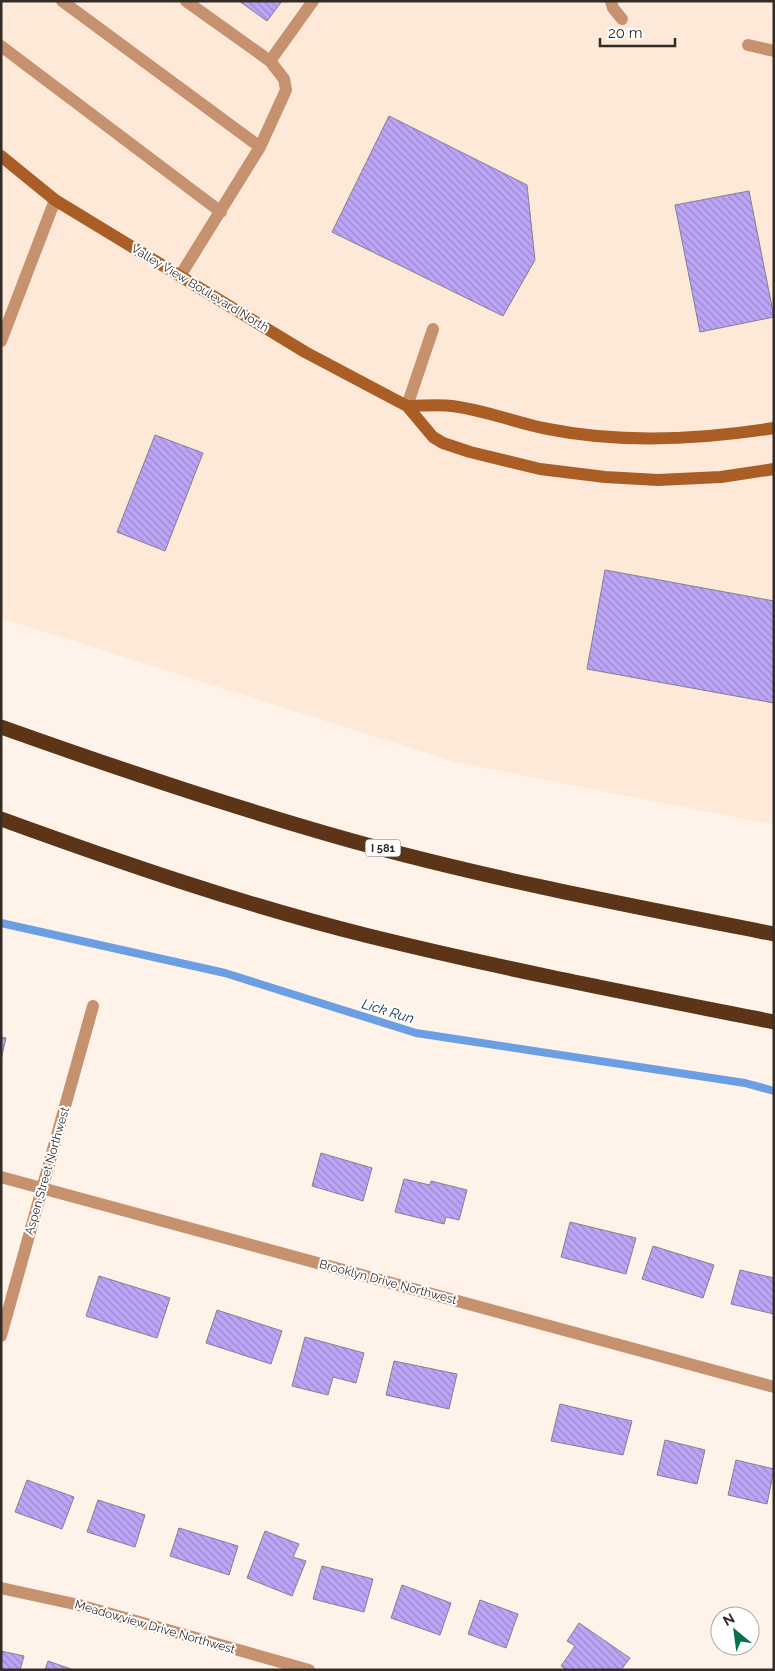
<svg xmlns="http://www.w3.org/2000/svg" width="775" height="1671" viewBox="0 0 775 1671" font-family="Raleway,sans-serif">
<defs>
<pattern id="building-back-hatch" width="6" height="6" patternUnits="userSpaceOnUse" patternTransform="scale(1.25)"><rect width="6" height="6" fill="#bca5f7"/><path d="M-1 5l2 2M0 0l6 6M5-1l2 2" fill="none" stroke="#9987c8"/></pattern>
</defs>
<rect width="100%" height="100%" fill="#fff3e9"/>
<path fill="#fee8d7" d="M1,1H774V825L455,762L1,618Z"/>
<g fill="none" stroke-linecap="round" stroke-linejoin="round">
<path stroke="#6c9ee4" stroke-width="8" d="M1,923L225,973L416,1033L745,1083L774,1091"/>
</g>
<path fill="url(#building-back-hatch)" stroke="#837f8e" d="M239,1H282L267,21Z
M389,116L527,185L535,260L503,316L332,232Z
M749,191L774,317L700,332L675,205Z
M155,435L203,453L165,551L117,532Z
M605,570L774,601V703L587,669Z
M1,1037L6,1038L1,1060Z
M321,1153L372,1168L363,1201L312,1186Z
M404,1179L430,1185L431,1181L467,1190L459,1220L446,1217L444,1224L395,1212Z
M570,1222L636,1238L626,1274L561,1257Z
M653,1246L714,1265L703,1298L642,1279Z
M740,1270L774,1278V1314L731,1304Z
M99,1276L170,1298L157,1338L86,1316Z
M217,1310L282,1331L271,1364L206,1343Z
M305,1337L364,1353L356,1383L333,1377L328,1395L292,1386Z
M394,1361L457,1374L449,1409L386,1395Z
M560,1404L632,1421L623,1455L551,1441Z
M665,1440L705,1450L697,1484L657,1475Z
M736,1460L774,1469L767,1504L728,1495Z
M27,1480L74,1497L62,1529L15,1512Z
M98,1500L145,1515L135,1547L87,1532Z
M179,1528L238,1546L229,1575L170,1556Z
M265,1531L299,1544L293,1557L306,1561L292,1596L247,1578Z
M322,1566L373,1579L364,1612L313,1599Z
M402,1585L451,1603L440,1635L391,1618Z
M480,1600L518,1614L506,1648L468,1634Z
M579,1623L630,1658L621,1670H567L561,1666L575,1646L567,1641Z
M1,1651L24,1656L20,1670H1Z
M48,1661L74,1670H45Z"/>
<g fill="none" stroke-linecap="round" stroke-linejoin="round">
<path stroke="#c6916f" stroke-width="12" d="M62,1L260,147
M186,1L270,61L313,1
M611,1L613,8L622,19
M748,45L774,51
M1,46L221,212
M180,276L260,147L286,90L284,79L270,61
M1,341L55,200
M407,406L433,329"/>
<path stroke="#c6916f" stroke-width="12" d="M1,1177L774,1387
M1,1336L93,1006
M1,1588L79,1605L309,1670"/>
<path stroke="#aa5e25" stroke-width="12" d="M1,156L55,200L305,352L407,406L433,437L443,443L470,452L540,469L605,477L658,480L721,477L774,469
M407,406C422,406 438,404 452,406C485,410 516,423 548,429C623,444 699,440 774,428"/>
<path stroke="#5c3418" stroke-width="15" d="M1,727C116,768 232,807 349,840C489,879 632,906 774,934
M1,819C122,863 244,905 369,936C503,969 638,995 774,1022"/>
</g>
<g text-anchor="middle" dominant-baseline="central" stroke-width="4" stroke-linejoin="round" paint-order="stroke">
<rect fill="#fff" stroke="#706b68" stroke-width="1" x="365.5" y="839.5" width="35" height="17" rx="4"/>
<g font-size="11" font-weight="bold" fill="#322c27">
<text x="383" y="848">I 581</text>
</g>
<g font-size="12" fill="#322c27" stroke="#fff">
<text transform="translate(200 288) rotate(31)">Valley View Boulevard North</text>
<text transform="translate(47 1171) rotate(-74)">Aspen Street Northwest</text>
<text transform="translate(388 1282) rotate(15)">Brooklyn Drive Northwest</text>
<text transform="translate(155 1627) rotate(16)">Meadowview Drive Northwest</text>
</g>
<g font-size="14" font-style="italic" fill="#0d2e5a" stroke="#fff">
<text transform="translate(388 1011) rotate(17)">Lick Run</text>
</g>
</g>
<rect width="775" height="1671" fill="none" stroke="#322c27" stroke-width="5"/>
<g transform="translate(735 1631) rotate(331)"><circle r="24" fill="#ffffff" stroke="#adaba9"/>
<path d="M0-4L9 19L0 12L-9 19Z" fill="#06724a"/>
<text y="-8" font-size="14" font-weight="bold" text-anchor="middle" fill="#322c27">N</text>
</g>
<path d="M600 38v8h75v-8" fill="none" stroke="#322c27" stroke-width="2.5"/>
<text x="608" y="38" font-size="15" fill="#322c27" stroke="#ffffff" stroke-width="4" paint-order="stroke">20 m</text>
</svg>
